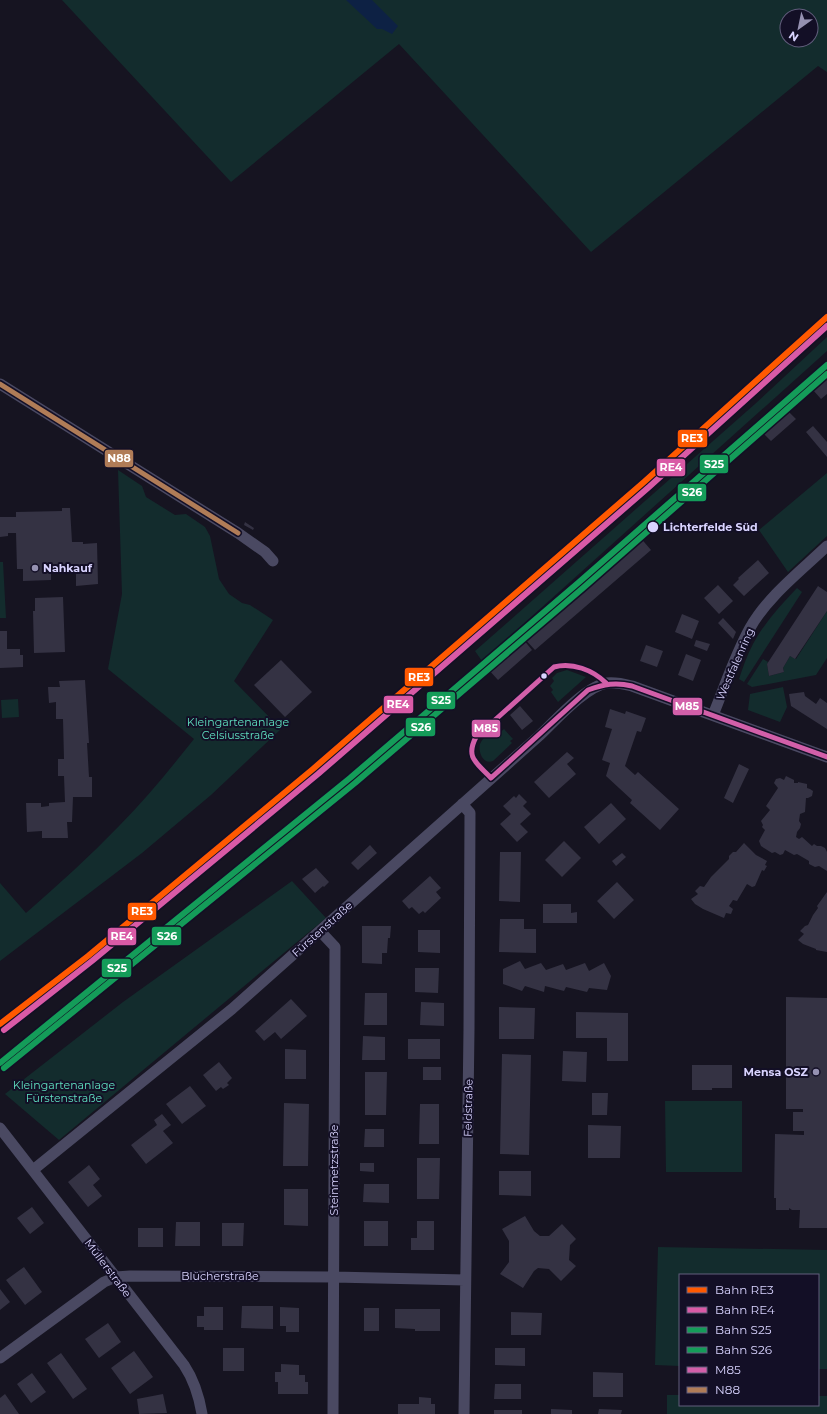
<svg xmlns="http://www.w3.org/2000/svg" width="827" height="1414" viewBox="0 0 827 1414" font-family="Montserrat,sans-serif">
<rect width="100%" height="100%" fill="#161421"/>
<path fill="#132c2d" fill-rule="evenodd" d="M62,0H827V72L818,66L591,252L399,44L231,182ZM787,16H811V40H787Z
M827,337V351L482,661L475,651L755,404Z
M118,470L142,486L146,497L175,515L186,514L205,527L210,536L219,579L229,594L242,603L250,605L273,620L234,681L281,729L211,795L142,853L0,961V883L26,913C58,885 90,856 120,825C146,799 170,769 194,739L108,669L122,594Z
M827,473V536L788,572L759,530Z
M0,562H3L6,618H0Z
M797,588L802,592L744,682L739,679C743,667 747,655 753,644C764,623 781,605 797,588Z
M827,611V658L816,675L752,687L747,684L763,659L768,662L767,664L769,676L784,672L783,668L790,656L796,659Z
M567,670L586,677L558,702L551,692L553,690L550,686L554,681L552,678L557,673Z
M783,687L787,707L780,722L748,710L750,694Z
M18,699L19,717L2,718L1,700Z
M504,729L513,739L510,741L512,743L493,761C483,765 478,752 480,744C482,739 486,736 490,732L495,737Z
M292,881L326,918L59,1140L5,1094L123,1002Z
M665,1101H742V1172H666Z
M658,1247L827,1250V1369H818V1275H680V1366L655,1365Z
M667,1395H680V1405H818V1396H827V1414H667Z"/>
<path fill="#0d2144" d="M346,0H372L398,26L392,34L382,29H377Z"/>
<path fill="#343243" d="M827,377V394L821,399L813,390Z
M789,412L796,419L771,441L764,434Z
M813,426L827,442V457L806,432Z
M62,508H70L72,542H83V544L97,543L98,584L76,586V567H68V572H51V580L23,581V569H17L16,533H8V536L0,537V517H16V512L62,511Z
M245,522L254,528L253,530L244,525Z
M638,535L651,550L535,650L522,636Z
M758,560L769,573L744,596L733,585L739,579L738,578Z
M718,585L733,601L719,614L704,598Z
M818,586L827,592V611L795,659L790,656L783,668L784,672L769,676L767,664Z
M63,597L65,652L34,653L33,611H35V598Z
M682,614L699,621L692,639L675,632Z
M723,618L736,632L733,639L718,623Z
M0,631H7V649H20V655H23V667L0,668Z
M523,639L532,650L498,680L488,669Z
M696,640L710,644L707,651L694,646Z
M646,645L663,651L657,667L640,661Z
M686,654L701,660L693,681L678,675Z
M281,660L312,692L285,717L254,685Z
M85,680L89,743H87L89,777H92V797H73L72,822H67L68,838H42V831L27,832L26,803H41V807L49,806V803L65,802L64,776H58V759H64L63,719H56V702L49,703L48,687H60L59,681Z
M804,692L805,696L816,704L820,698L827,703V729L791,706L789,694Z
M520,706L533,721L522,730L510,715Z
M610,709L625,714L626,711L646,718L641,732L637,731L625,766L635,775L638,772L679,809L660,830L630,803L632,800L606,776L610,763L602,760L612,729L605,727Z
M496,728L499,731L494,736L492,733Z
M567,752L574,758L567,764L576,774L549,798L534,782Z
M739,764L749,769L733,803L724,798Z
M786,776L794,780V783H798V782L807,784V788L810,789L813,791L812,796L808,798H806L805,812L800,814L799,821L801,824L800,828L797,832L796,837L799,839L802,837L812,846L814,844L817,846H821L825,848L827,852V871L819,866L815,867L809,864V861L797,854L794,855L785,850L783,854L780,855L775,852L772,853L761,846L759,841L765,830L762,827L763,825L761,821L770,810L766,806L778,788L774,783L776,779L780,778L784,780Z
M519,794L527,802L523,806L531,814L520,824L528,832L517,842L500,824L511,814L503,806L514,796L516,798Z
M611,803L626,819L599,844L584,827Z
M564,841L581,858L562,877L545,860Z
M744,843L756,855L767,861L765,865L767,866L764,871L762,870L755,886L752,887L747,884L737,901L733,900L729,906L733,909L731,914L726,913L724,918L703,909L695,904L691,899L698,894L695,891L700,886L704,887L711,877L729,859V856L733,852H736Z
M370,845L377,853L358,870L351,863Z
M500,852H521L520,902L499,901Z
M622,853L626,857L616,866L612,861Z
M316,868L329,882L324,887L323,886L315,893L302,879Z
M430,876L441,888L436,892L441,898L425,913L423,911L419,914L412,907L409,909L402,901Z
M617,882L634,900L614,919L597,901Z
M827,892V952L816,950V949L803,944L798,940L804,934L800,931L805,926L808,925L813,915L818,908L817,906Z
M543,904H571V913L577,912V923H543Z
M500,919H524V929H536V953L499,952Z
M362,926H391L390,938H388L387,953H382V964L362,963Z
M418,930H440V953L418,952Z
M520,961L525,969L541,963L546,970L563,964L566,970L585,963L589,971L604,963L611,976L607,990L589,988L587,992L566,987L564,991L545,986L544,992L525,986L522,991L503,984V969Z
M415,968H439L438,993L415,992Z
M365,993H387V1025H364Z
M786,997L827,998V1228H799L800,1210H792L789,1208V1210H776V1198H774L775,1134L804,1135V1131H793V1112H803V1109H786Z
M291,999L307,1016L281,1039L275,1032L264,1041L255,1031Z
M421,1002L444,1003V1026L420,1025Z
M499,1007L535,1008L534,1039H499Z
M576,1012L628,1013V1061H607V1038H576Z
M363,1036L385,1037V1060H362Z
M408,1039H440V1059H408Z
M285,1049L306,1050V1079H285Z
M563,1051L587,1052L586,1082L562,1081Z
M502,1054L531,1055L529,1155L500,1154Z
M219,1062L232,1078L227,1083L229,1085L223,1089L221,1087L216,1091L203,1075Z
M692,1065H732V1088H712V1090H692Z
M423,1067H441V1080H423Z
M365,1072H387L386,1115H365Z
M190,1086L206,1106L182,1124L166,1104Z
M592,1093H608L607,1115H592Z
M284,1103L309,1104L308,1166H283Z
M420,1104H439V1144H419Z
M162,1114L171,1125L163,1131L173,1143L146,1164L131,1145L157,1125L154,1120Z
M588,1125L621,1126L620,1158H588Z
M365,1129H384V1147H364Z
M417,1158H440L439,1199H417Z
M360,1163H374V1172L360,1171Z
M89,1165L100,1179L93,1185L102,1196L88,1207L68,1182Z
M499,1171H531V1196L499,1195Z
M364,1184H389V1203L363,1202Z
M284,1189H308V1226L284,1225Z
M32,1207L44,1223L30,1234L17,1218Z
M525,1216L534,1231L540,1236H549L562,1224L576,1239L570,1245L569,1260L576,1266L561,1281L549,1269L538,1268L534,1271L523,1288L500,1274L509,1262V1241L502,1229Z
M364,1221H388V1246H364Z
M417,1221H434V1250H411V1238H417Z
M176,1222H200V1246H175Z
M222,1223H244L243,1246H222Z
M138,1228H163V1247H138Z
M24,1267L42,1292L25,1305L6,1280Z
M0,1289L10,1302L0,1310Z
M242,1306H273V1329L241,1328Z
M204,1307H223V1330H204V1327H197V1316H204Z
M280,1307L299,1308V1332H286V1326H280Z
M364,1308H379V1331H364Z
M395,1309H440V1331H415V1329L395,1328Z
M511,1312L542,1313L541,1335H511Z
M108,1323L121,1342L99,1358L85,1339Z
M223,1348H244V1371H223Z
M495,1348H525V1366L495,1365Z
M134,1351L153,1377L130,1394L111,1368Z
M61,1353L87,1389L73,1399L47,1363Z
M281,1364L299,1365V1375H305V1382H308V1394H278V1382H275V1372H281Z
M593,1372L623,1373V1397H593Z
M32,1373L46,1392L31,1403L17,1384Z
M495,1384H521V1399H494Z
M5,1394L19,1414H0V1398Z
M163,1394L167,1413L139,1414L137,1399Z
M419,1397L431,1398V1404H435V1414H398V1404H419Z
M551,1409L572,1410V1414H551Z
M599,1409L622,1410L621,1414H598Z
M494,1410H522V1414H494Z"/>
<g fill="none" stroke-linecap="round" stroke-linejoin="round">
<path stroke="#4a4962" stroke-width="11" d="M0,384L238,533L265,552L273,561
M713,715C725,686 735,655 750,628C768,596 801,571 827,546
M462,804L470,813L469,1029L464,1414
M320,931L335,947L333,1414
M0,1128L184,1365C194,1380 199,1396 202,1414
M33,1170L232,1009L539,736C555,721 586,686 607,683C615,682 624,684 632,686L827,757
M0,1358L104,1282L116,1277L130,1276L334,1277L465,1280"/>
<g stroke="#130f26" stroke-width="8">
<path id="bus-1" d="M606,683C593,670 572,662 554,667L476,737C465,758 477,763 491,778L588,690C604,684 616,682 632,686L827,757"/>
</g>
<g stroke="#130f26" stroke-width="8">
<path id="bus-2" d="M0,384L238,533"/>
</g>
<use href="#bus-1" stroke="#d25fa9" stroke-width="5"/>
<use href="#bus-2" stroke="#b07c57" stroke-width="5"/>
<g stroke="#130f26" stroke-width="9">
<path id="rail-1" d="M0,1024L88,956L313,769L644,482L827,317"/>
</g>
<g stroke="#130f26" stroke-width="9">
<path id="rail-2" d="M4,1030L92,961L318,774L649,487L827,326"/>
</g>
<g stroke="#130f26" stroke-width="9">
<path id="rail-3" d="M0,1063L350,778L578,583L827,365"/>
</g>
<g stroke="#130f26" stroke-width="9">
<path id="rail-4" d="M4,1068L355,783L583,588L827,374"/>
</g>
<use href="#rail-1" stroke="#ff5900" stroke-width="6"/>
<use href="#rail-2" stroke="#d95aa6" stroke-width="6"/>
<use href="#rail-3" stroke="#149c59" stroke-width="6"/>
<use href="#rail-4" stroke="#149c59" stroke-width="6"/>
</g>
<g fill="#d9d4ff" stroke="#130f26" stroke-width="1.5">
<circle cx="653" cy="527" r="6"/>
<circle cx="544" cy="676" r="3.5"/>
</g>
<g fill="#9591b1" stroke="#130f26" stroke-width="1.5">
<circle cx="35" cy="568" r="4"/>
<circle cx="816" cy="1072" r="4"/>
</g>
<g text-anchor="middle" dominant-baseline="central" stroke-width="4" stroke-linejoin="round" paint-order="stroke">
<g font-size="11" font-weight="bold" fill="#d9d4ff" stroke="#130f26" text-anchor="start">
<text x="663" y="527">Lichterfelde Süd</text>
</g>
<g font-size="11" font-weight="bold" fill="#d9d4ff" stroke="#130f26" text-anchor="start">
<text x="43" y="568">Nahkauf</text>
<text x="808" y="1072" text-anchor="end">Mensa OSZ</text>
</g>
<g font-size="11" fill="#d9d4ff" stroke="#130f26">
<text transform="translate(735 664) rotate(-66)">Westfalenring</text>
<text transform="translate(322 929) rotate(-42)">Fürstenstraße</text>
<text transform="translate(468 1108) rotate(-89)">Feldstraße</text>
<text transform="translate(334 1170) rotate(-90)">Steinmetzstraße</text>
<text transform="translate(108 1268) rotate(53)">Müllerstraße</text>
<text x="220" y="1276">Blücherstraße</text>
</g>
<g font-size="11" fill="#5fe0c0" stroke="#130f26">
<text x="238" y="722">Kleingartenanlage<tspan x="238" dy="13">Celsiusstraße</tspan></text>
<text x="64" y="1085">Kleingartenanlage<tspan x="64" dy="13">Fürstenstraße</tspan></text>
</g>
</g>
<g stroke="#130f26" stroke-width="1.5">
<rect x="677" y="429" width="31" height="19" rx="4" fill="#ff5900"/>
<rect x="104" y="449" width="30" height="19" rx="4" fill="#b07c57"/>
<rect x="699" y="454" width="30" height="20" rx="4" fill="#149c59"/>
<rect x="656" y="458" width="30" height="19" rx="4" fill="#d95aa6"/>
<rect x="677" y="483" width="30" height="19" rx="4" fill="#149c59"/>
<rect x="404" y="667" width="30" height="20" rx="4" fill="#ff5900"/>
<rect x="426" y="691" width="30" height="19" rx="4" fill="#149c59"/>
<rect x="383" y="695" width="31" height="19" rx="4" fill="#d95aa6"/>
<rect x="672" y="697" width="31" height="19" rx="4" fill="#d25fa9"/>
<rect x="405" y="717" width="31" height="20" rx="4" fill="#149c59"/>
<rect x="471" y="719" width="30" height="19" rx="4" fill="#d25fa9"/>
<rect x="127" y="902" width="30" height="19" rx="4" fill="#ff5900"/>
<rect x="151" y="926" width="31" height="20" rx="4" fill="#149c59"/>
<rect x="107" y="927" width="30" height="19" rx="4" fill="#d95aa6"/>
<rect x="101" y="958" width="31" height="20" rx="4" fill="#149c59"/>
</g>
<g font-size="11" text-anchor="middle" font-weight="bold" fill="#fff">
<text x="692" y="442">RE3</text>
<text x="119" y="462">N88</text>
<text x="714" y="468">S25</text>
<text x="671" y="471">RE4</text>
<text x="692" y="496">S26</text>
<text x="419" y="681">RE3</text>
<text x="441" y="704">S25</text>
<text x="398" y="708">RE4</text>
<text x="687" y="710">M85</text>
<text x="421" y="731">S26</text>
<text x="486" y="732">M85</text>
<text x="142" y="915">RE3</text>
<text x="167" y="940">S26</text>
<text x="122" y="940">RE4</text>
<text x="117" y="972">S25</text>
</g>
<rect x="679" y="1274" width="140" height="132" fill="#130f26" stroke="#625e7d"/>
<rect x="687" y="1287" width="20" height="6" fill="#ff5900" stroke="#625e7d"/>
<text x="715" y="1294" font-size="12" fill="#d9d4ff">Bahn RE3</text>
<rect x="687" y="1307" width="20" height="6" fill="#d95aa6" stroke="#625e7d"/>
<text x="715" y="1314" font-size="12" fill="#d9d4ff">Bahn RE4</text>
<rect x="687" y="1327" width="20" height="6" fill="#149c59" stroke="#625e7d"/>
<text x="715" y="1334" font-size="12" fill="#d9d4ff">Bahn S25</text>
<rect x="687" y="1347" width="20" height="6" fill="#149c59" stroke="#625e7d"/>
<text x="715" y="1354" font-size="12" fill="#d9d4ff">Bahn S26</text>
<rect x="687" y="1367" width="20" height="6" fill="#d25fa9" stroke="#625e7d"/>
<text x="715" y="1374" font-size="12" fill="#d9d4ff">M85</text>
<rect x="687" y="1387" width="20" height="6" fill="#b07c57" stroke="#625e7d"/>
<text x="715" y="1394" font-size="12" fill="#d9d4ff">N88</text>
<g transform="translate(799 28) rotate(213)"><circle r="19" fill="#130f26" stroke="#625e7d"/>
<path d="M0-3L7 15L0 10L-7 15Z" fill="#9591b1"/>
<text y="-6" font-size="11" font-weight="bold" text-anchor="middle" fill="#d9d4ff">N</text>
</g>
</svg>
